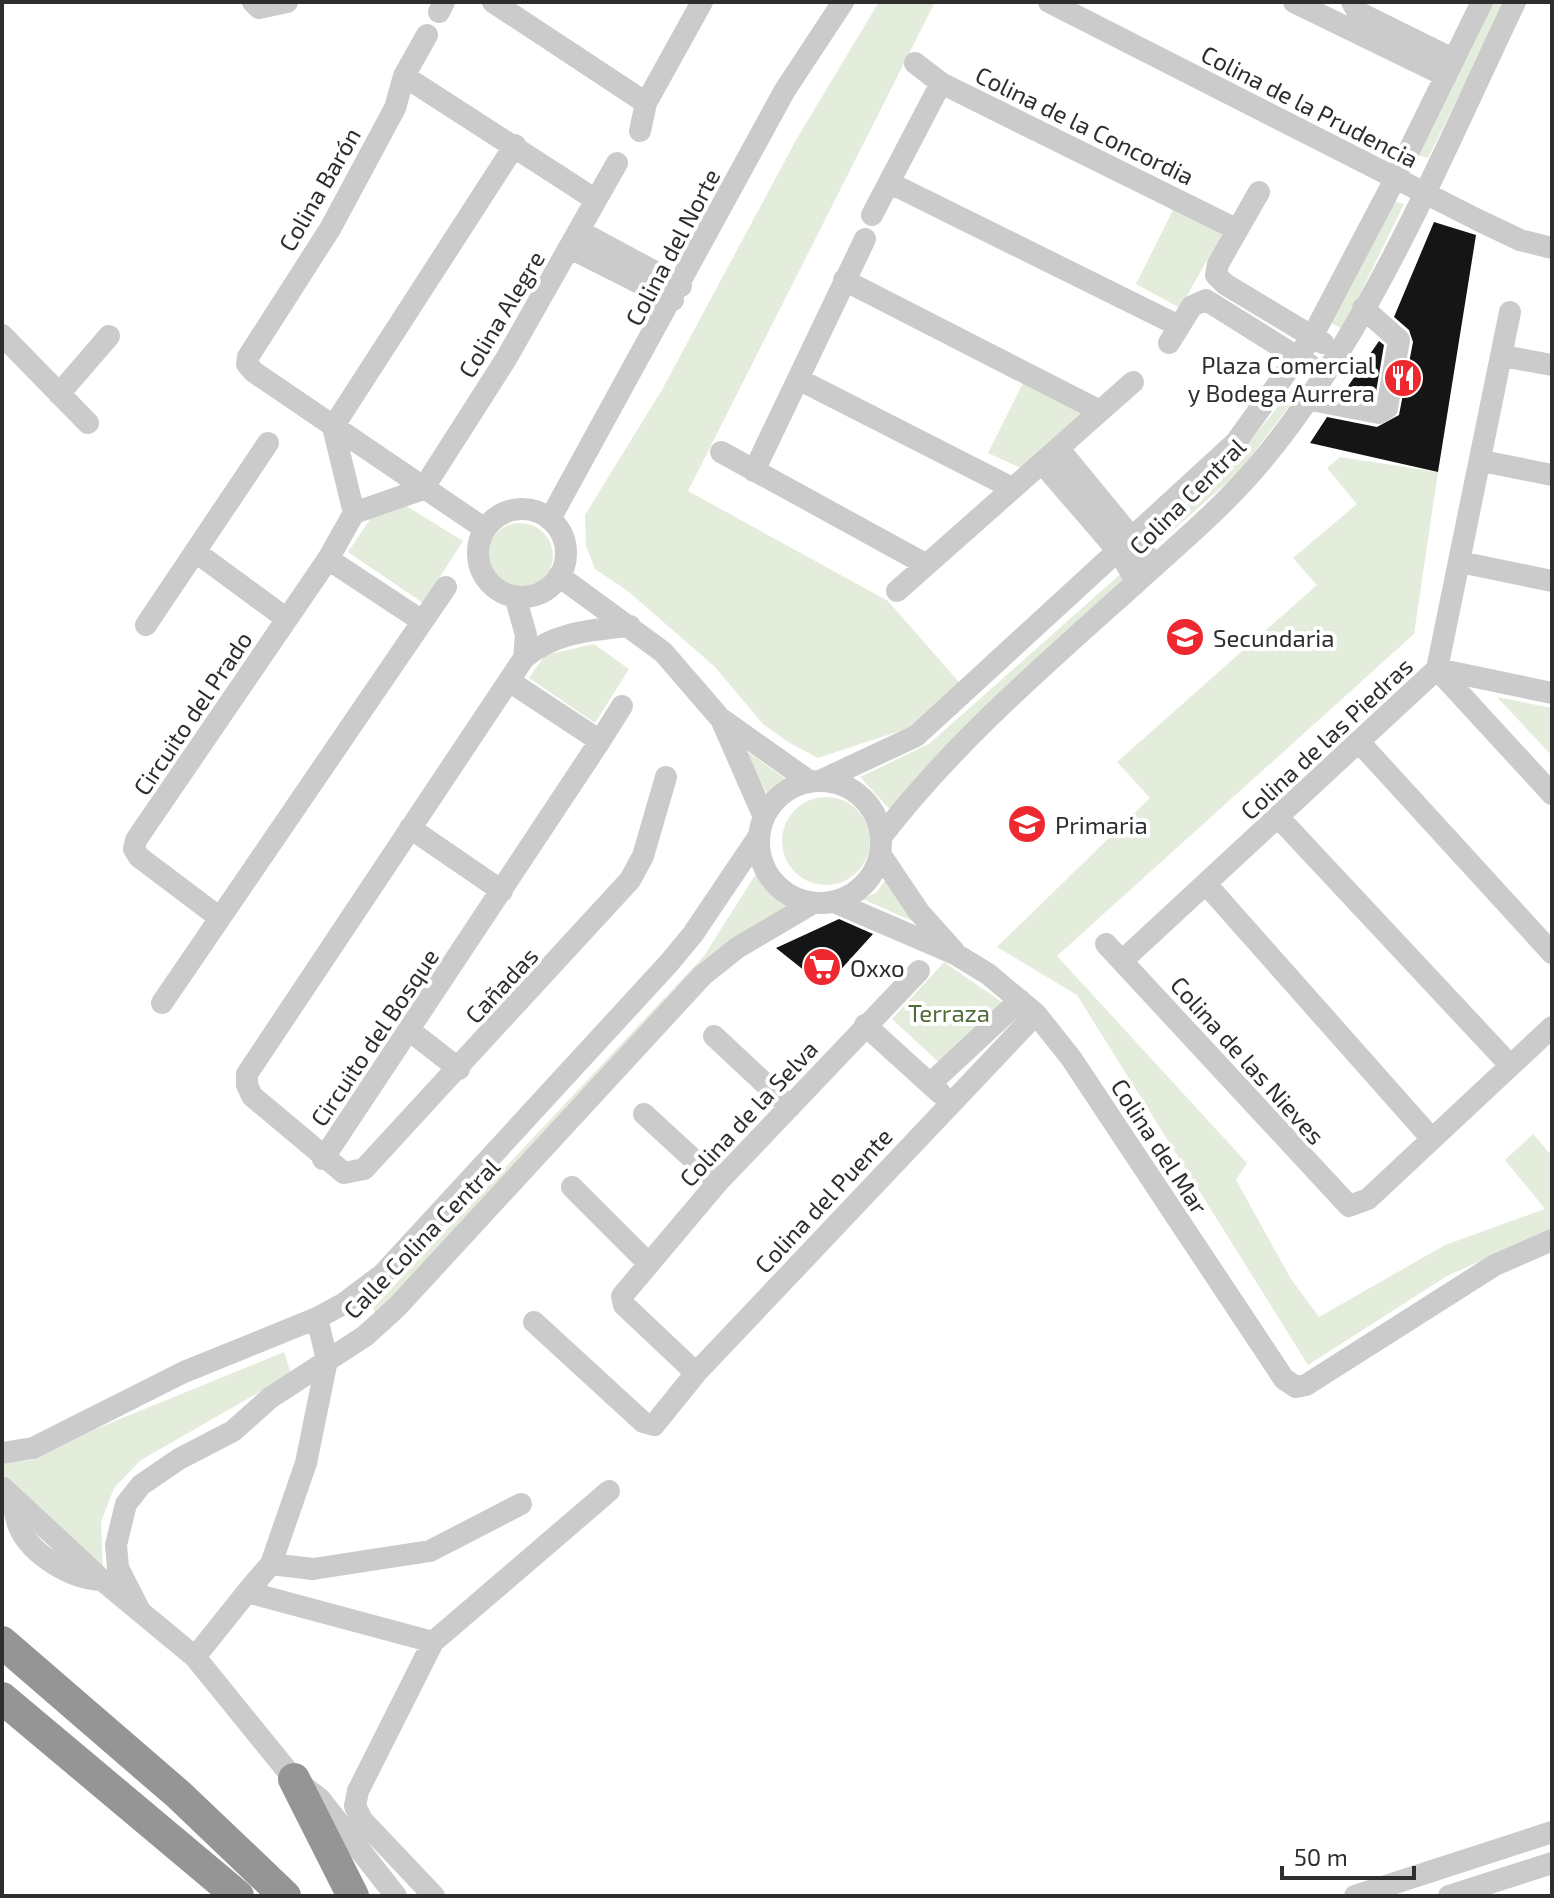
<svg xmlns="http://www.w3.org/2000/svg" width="1554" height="1898" viewBox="0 0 1554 1898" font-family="'Exo 2',sans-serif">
<rect width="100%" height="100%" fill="#fff"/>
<path fill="#e4ecdb" d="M879,2H935L688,491L888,601L959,682L909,728L818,758L788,742L763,724L715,667L629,592L595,569L586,546L585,515L663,388L796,140Z
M1491,2H1505L1428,158L1416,155Z
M1392,201L1404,204L1343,329L1331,323Z
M1174,208L1222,234L1180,308L1136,284Z
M1026,377L1088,410L1023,469L988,453Z
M1296,384L1303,388L1239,472L1156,545L1148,539L1231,465Z
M1340,457L1438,472L1414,634L1057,956L1247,1163L1236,1180L1291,1279L1319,1317L1445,1245L1545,1209L1505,1160L1533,1134L1552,1156V1229L1447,1276L1308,1365L1077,995L997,947L1150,798L1117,762L1317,585L1293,558L1357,504L1327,468Z
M387,494L463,541L423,603L348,552Z
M487 556a33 33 0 1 1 66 0a33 33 0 1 1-66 0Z
M1125,570L1132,578L893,813L860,777L929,744Z
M594,644L629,669L595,723L529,678L545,655Z
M1497,697L1552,708V756Z
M745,750L787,780L768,796Z
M782 841a44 44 0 1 1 88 0a44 44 0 1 1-88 0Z
M759,869L775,895L795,905L713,959L378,1318L373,1308L704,956Z
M889,874L923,926L863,899L877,892Z
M944,962L1009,1007L945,1068L892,1019Z
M284,1352L291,1374L141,1460L114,1488L101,1522L103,1572L2,1473V1463L32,1460L98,1428Z"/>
<path fill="#151515" d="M1434,222L1476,235L1438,472L1310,443L1327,417L1377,427L1399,415L1413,342L1409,330L1394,317Z
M1379,341L1384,345L1375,398L1344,392Z
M839,919L873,934L825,987L776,948Z"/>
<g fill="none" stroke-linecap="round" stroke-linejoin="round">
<path stroke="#cbcbcb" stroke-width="22" d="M253,2L259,8L287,2
M493,2L646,103
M1049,2L1478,220L1520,240L1552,248
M1294,2L1446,76
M1352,2L1358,12L1453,59
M439,12L444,2
M427,35L404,76L395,108L330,229L248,357L247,364L254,372L485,529
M915,63L941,83L1236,229
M404,76L596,200
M640,131L646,103L702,2
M890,183L1179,326
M1259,192L1218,264L1216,275L1225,284L1323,343
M872,215L941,83
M579,231L681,286
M570,248L673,300
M844,280L1100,411
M2,335L88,423
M1169,343L1192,306L1206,300L1310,365
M1503,356L1552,365
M798,379L1012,488
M59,394L109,336
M1306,399L1379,413L1387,408L1399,340L1363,308
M1059,449L1155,566
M721,452L925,564
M1482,461L1552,475
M1042,463L1118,551L1137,582
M754,471L865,239
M478 553a44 44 0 1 1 88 0a44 44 0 1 1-88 0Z
M354,513L333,427L515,145
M550,519L785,90L843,2
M197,553L287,619
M328,559L422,621
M1460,562L1552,581
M559,576L663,652L720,718L809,781
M897,591L1133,382
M515,596L526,635L524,658
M146,625L268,443
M630,626C591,630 555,632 524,658L247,1074V1085L252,1096L344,1173L364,1169L630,880L643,856L666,777
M1437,669L1552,794
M1437,669L1552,693
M721,719L764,817
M600,741L622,706
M1360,743L1552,953
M822,780L916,736L1236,442L1312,337L1395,179L1482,2
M759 842a61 61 0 1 1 122 0a61 61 0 1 1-122 0Z
M1279,818L1509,1064
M410,828L502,891
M881,837C954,742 1049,661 1138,581C1180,543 1224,506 1260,463C1369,333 1442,155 1515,2
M880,854L919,912L954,951
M1206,884L1432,1139
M834,902L957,955L988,974L1036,1014L1071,1058L1284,1379L1296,1387L1306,1385L1495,1265L1552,1240
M220,918L139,857L134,849L136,840L328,559L354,513L423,489L506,359L617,163
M1106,944L1349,1206L1368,1199L1552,1027
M1122,961L1437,669L1510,312
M162,1003L446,587
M865,1025L940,1093
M409,1030L459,1069
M714,1036L790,1107
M931,1083L1020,1000
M644,1114L718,1182
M323,1159L600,741L509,681
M572,1187L647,1262
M534,1322L643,1422L654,1425L696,1373L1036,1014
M696,1373L624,1305L622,1296L718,1182L919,971
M2,1453L33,1448L184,1372L317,1318L343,1304L383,1274L669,963L693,934L759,836
M2,1487L102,1580L195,1657L294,1779L320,1799L396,1896
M11,1496C14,1506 15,1517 19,1527C31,1555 72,1579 101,1580
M271,1564L313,1569L430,1551L521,1504
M247,1592L271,1564L306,1463L327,1360L317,1318
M140,1611L118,1568L116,1545L126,1504L141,1485L179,1459L233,1431L270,1398L365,1336L397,1307L702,976L737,948L813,903
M195,1657L247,1592L433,1642
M434,1896L362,1820L355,1806L358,1791L433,1642L609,1491
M1355,1896L1552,1832
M1449,1896L1552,1863"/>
<path stroke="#959595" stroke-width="32" d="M2,1642L179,1795L285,1896
M2,1698L238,1896
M294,1779L353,1896"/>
</g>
<defs>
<g id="restaurant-disc" transform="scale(2)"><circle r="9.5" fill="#ee282f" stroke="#fff"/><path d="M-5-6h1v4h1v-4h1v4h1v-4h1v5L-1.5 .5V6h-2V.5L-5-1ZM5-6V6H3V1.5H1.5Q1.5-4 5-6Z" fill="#fff"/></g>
<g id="school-disc" transform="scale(2)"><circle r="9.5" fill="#ee282f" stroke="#fff"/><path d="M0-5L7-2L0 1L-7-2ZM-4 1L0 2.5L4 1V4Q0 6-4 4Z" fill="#fff"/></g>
<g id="supermarket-disc" transform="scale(2)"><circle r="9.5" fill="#ee282f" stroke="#fff"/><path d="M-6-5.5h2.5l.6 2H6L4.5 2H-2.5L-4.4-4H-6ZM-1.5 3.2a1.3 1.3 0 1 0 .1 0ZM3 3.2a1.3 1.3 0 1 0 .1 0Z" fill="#fff"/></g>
</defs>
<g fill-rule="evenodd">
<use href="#restaurant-disc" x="1403" y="378"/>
<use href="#school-disc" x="1185" y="637"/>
<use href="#school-disc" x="1027" y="824"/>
<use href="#supermarket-disc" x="822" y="967"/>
</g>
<g text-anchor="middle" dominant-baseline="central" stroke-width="8" stroke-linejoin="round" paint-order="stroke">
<g font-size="24" fill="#2e2e2e" stroke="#fff">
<text transform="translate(1310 106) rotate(27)">Colina de la Prudencia</text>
<text transform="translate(1085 125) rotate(26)">Colina de la Concordia</text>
<text transform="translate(319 189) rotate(-60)">Colina Barón</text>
<text transform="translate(672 247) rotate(-62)">Colina del Norte</text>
<text transform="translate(501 314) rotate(-59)">Colina Alegre</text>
<text transform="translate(1187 496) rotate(-45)">Colina Central</text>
<text transform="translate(192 713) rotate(-56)">Circuito del Prado</text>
<text transform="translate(1326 738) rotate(-43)">Colina de las Piedras</text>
<text transform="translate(501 985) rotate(-47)">Cañadas</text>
<text transform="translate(374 1037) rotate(-56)">Circuito del Bosque</text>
<text transform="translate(1248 1060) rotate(48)">Colina de las Nieves</text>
<text transform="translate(748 1113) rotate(-47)">Colina de la Selva</text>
<text transform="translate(1160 1146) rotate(57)">Colina del Mar</text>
<text transform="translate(823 1200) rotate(-47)">Colina del Puente</text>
<text transform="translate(421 1238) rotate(-46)">Calle Colina Central</text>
</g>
<g font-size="24" fill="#2e2e2e" stroke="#fff" text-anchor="start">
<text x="1375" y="364" text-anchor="end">Plaza Comercial<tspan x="1375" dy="28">y Bodega Aurrera</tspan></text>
<text x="1213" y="637">Secundaria</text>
<text x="1055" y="824">Primaria</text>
<text x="850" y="967">Oxxo</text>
</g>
<g font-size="24" fill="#4f6c39" stroke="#fff">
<text x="949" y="1012">Terraza</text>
</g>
</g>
<rect width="1554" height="1898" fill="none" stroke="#2e2e2e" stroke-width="8"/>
<path d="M1282 1866v12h132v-12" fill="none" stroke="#2e2e2e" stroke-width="4"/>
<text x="1294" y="1866" font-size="24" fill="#2e2e2e" stroke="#ffffff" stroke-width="6" paint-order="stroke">50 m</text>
</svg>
